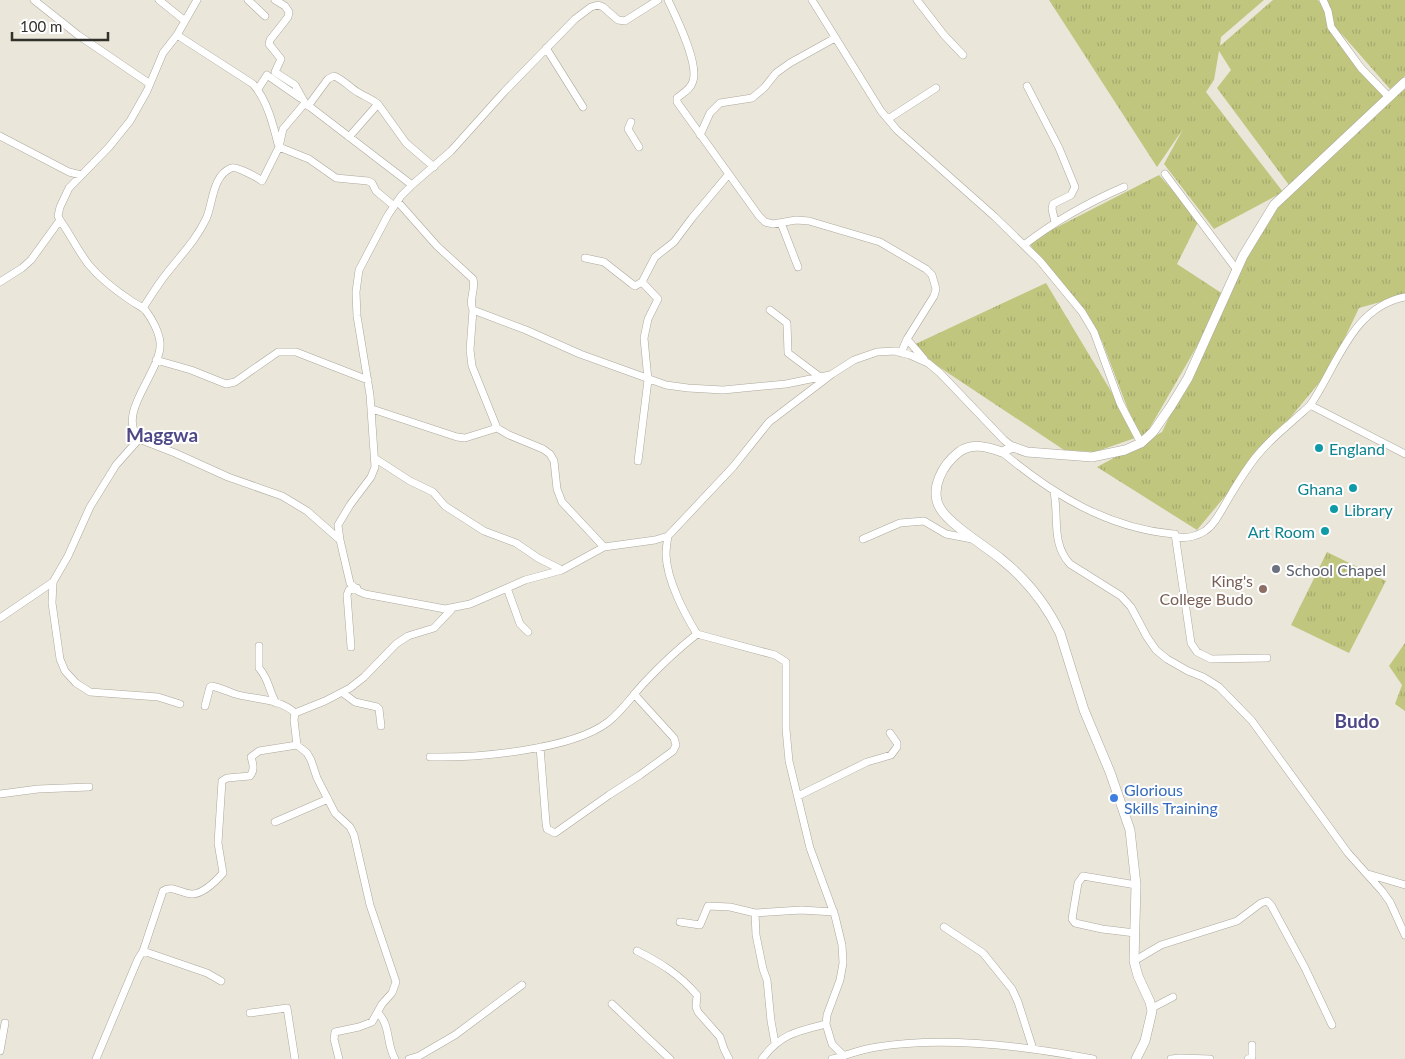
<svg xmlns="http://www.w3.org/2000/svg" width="1405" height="1059" viewBox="0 0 1405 1059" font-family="Lato,sans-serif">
<defs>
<pattern id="grass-tufts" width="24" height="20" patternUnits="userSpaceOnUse" patternTransform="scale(1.25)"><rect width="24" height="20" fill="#c0c67e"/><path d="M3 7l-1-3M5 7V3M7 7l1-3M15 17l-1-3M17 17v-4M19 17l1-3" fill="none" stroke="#a5aa6d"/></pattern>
</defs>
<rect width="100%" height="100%" fill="#eae6da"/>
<path fill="url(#grass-tufts)" d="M1049,0H1264L1221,37L1220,46L1273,0H1318L1332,21L1322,0H1405V76L1390,89L1340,32L1385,97L1289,185L1217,88L1231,70L1219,51L1214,80L1206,92L1283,192L1214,229L1164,164L1183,129L1157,167Z
M1405,83V295L1359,308L1329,371L1197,530L1097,467L1162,432L1265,219Z
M1159,175L1199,220L1177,264L1226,296L1141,443L1138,437L1095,452L1064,450L909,347L1046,283L1138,436L1102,341L1028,242Z
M1327,552L1386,581L1349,653L1291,625Z
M1405,643V711L1395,704L1402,685L1389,666Z"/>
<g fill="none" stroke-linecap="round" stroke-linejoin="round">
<g stroke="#aca89d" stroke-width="8">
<path id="minor" d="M34,0L78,35L150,84
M159,0L185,21
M248,0L265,16
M275,0L285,6L289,12L288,17L270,40L269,44L281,59L275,72L295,85L305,103L412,185
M668,0C676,17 699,63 693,81C691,89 683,93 677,98V102L759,216L765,222L773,224L796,220L809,221L880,242L926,269L932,275L936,289L934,296L907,339L901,353
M812,0L881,111L897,130L995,217L1040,261L1082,312L1094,332L1120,403L1141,443
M917,0L944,35L963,55
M1323,0L1328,11L1331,27L1361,68L1389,97
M177,35L253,84C267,100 273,124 278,144
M546,48L583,107
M1027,86L1059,148L1075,187L1071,195L1053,204L1052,209L1055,222
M258,89L267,75L300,98
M308,106L328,79L334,76C344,80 350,88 359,93C366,97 372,99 378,104L406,143L434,167
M888,119L936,88
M631,122L628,129L639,147
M700,135L710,113L720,103L752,98L764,88L776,73L790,63L835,38
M0,136L69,172L81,175
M349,137L378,104
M279,147L309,159L336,178L368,181L372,183L376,191L394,206
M1165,174L1237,270
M398,202L437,246L473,279C476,290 468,300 473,310L526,330L580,354L666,385L688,388L723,390L786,384L830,375
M781,223L798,267
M1024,245C1055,221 1087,203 1124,187
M585,258L604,262L632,284L635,286L642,282L655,257L674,242L692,218L728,175
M0,282L22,268L31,260L60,220L58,216L60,207L69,188L109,147L130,121L147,91L163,53L177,35L197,0
M143,308C151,296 158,284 167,273C181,255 196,240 206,219C213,204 212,176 231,168C236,166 257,177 262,181L279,147L283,129L305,103
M473,310L470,350L472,366L497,428L509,435L543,449L550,454L554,461L557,489L562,502L604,547
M770,310L787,323L788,353L820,377
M907,339L924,359
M156,360L191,370L226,384L235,382L278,352H296L368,380
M1310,405L1405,454
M372,409L457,437L465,438L497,428
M139,439L175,453L228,477L282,496L307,511L340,540L350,583L358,591L365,594L445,609L470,604L507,588L520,624L528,632
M1002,452C1052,494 1107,528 1173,534C1175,535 1177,537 1179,537C1187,539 1199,535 1205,531C1215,524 1221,511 1227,501C1237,484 1248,465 1261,451C1272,438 1285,428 1297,417C1301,413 1307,409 1311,404C1337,366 1352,307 1405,297
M376,459L410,481L433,492L445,506L484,531L516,543L538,558L562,570
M638,461L648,380L644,338L648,319L658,299L642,282
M1054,492C1059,518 1051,543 1070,564L1121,596L1131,607L1147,637L1156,650L1167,659L1188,671L1203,677L1219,687L1252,721L1348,853L1382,891L1390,902L1405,935
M1175,534L1191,643L1197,652L1211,659L1267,658
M668,536C667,542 666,549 666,555C667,580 684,613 697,634L775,655L786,662V729L789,761L810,848L835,916L842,945L843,963L840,980L827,1015L826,1024L832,1044L844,1056
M863,539L900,523L924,521L946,534L972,539
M340,540L338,525L350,505L371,477L375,467L370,395L357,316L356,292L359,270L388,215L401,196L412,185L451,151L504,92L575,19L591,7L598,5L603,7L618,20L625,21L658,0
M53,582L52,603L60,659L65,671L76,683L90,692L158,697L180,704
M507,588L525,580L562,570L604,547L655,540L668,536L733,467L769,422L832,374L854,360L877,352L895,351L910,355L928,363L940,373L1004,440L1013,447
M0,618L53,582L68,556L90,507L116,465L139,439C115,412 163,371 160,342C159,332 152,319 146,311C142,306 135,304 130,300C115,290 100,278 89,265C78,251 70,234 60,220
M259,646V668C269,679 269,691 276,703
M351,647L347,595L349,590L357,588
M343,693L355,702L377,707L379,709L381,726
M205,706L210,687L212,686C220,688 227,691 235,694C256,700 279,698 295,713
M295,713L294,720L297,745L307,753L311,760L317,778L335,813L350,827L354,835L370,905L396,982L392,993L382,1004L372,1022L359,1027L335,1032L334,1039L339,1059
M295,713L325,701L350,688L364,677L396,644L408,636L434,628L452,609
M540,747L546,823L547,829L555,833L609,795L640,775L673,751L676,745L674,738L634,694
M430,757C476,758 572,750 608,722C622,711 632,696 644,683C660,666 678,649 697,634
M0,794L38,789L89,787
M798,796L867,762L891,755L897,747V743L890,733
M275,822L328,799
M1368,874L1405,885
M755,913L756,935L763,969L767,980L771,1021L775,1043
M680,922L700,925L708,906L730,907L755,913L801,910L834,912
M944,927L983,953L1012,989L1018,1002L1033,1049
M1135,933L1102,929L1075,923L1072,919L1078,883L1083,876L1136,885
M143,951L207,973L221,981
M637,951C661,963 680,975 697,995L696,1007L698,1012L720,1037L724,1049L729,1059
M1134,961L1161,945L1237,921L1261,903L1267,901L1271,905L1305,968L1332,1025
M612,1004L670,1059
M1152,1008L1173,997
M250,1013L287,1008L295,1059
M378,1013C391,1026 386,1044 395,1059
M0,1051L5,1023
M96,1059L138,959L143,951L163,891C172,884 183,895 193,894C204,893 216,881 223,873L218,843L222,781L227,778L250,776C255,770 253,764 251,757L259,751L297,745
M409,1059L419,1056L455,1035L522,985
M762,1059C780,1034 798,1031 826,1024
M832,1059C847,1055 862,1049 877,1047C945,1036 1025,1046 1093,1059
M1171,1059L1180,1058L1210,1059
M1248,1059L1252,1057V1045"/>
</g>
<g stroke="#aca89d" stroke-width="10">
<path id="tertiary" d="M1136,1059L1145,1041L1152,1011L1150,1002L1138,976L1134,961L1136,885L1130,830L1110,772L1084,710L1060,633C1046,604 1026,579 1001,559C985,546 949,524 940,508C929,489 943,464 959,452C972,442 988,447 1002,452L1013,447L1027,452L1092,457L1125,450L1141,443L1153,432L1171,406L1188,378L1243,256L1274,205L1405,82"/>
</g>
<use href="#minor" stroke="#fff" stroke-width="7"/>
<use href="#tertiary" stroke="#fff" stroke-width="9"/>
</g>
<g fill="#0f9aa8" stroke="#fff" stroke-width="2">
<circle cx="1319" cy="448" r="5"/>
<circle cx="1353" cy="488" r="5"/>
<circle cx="1334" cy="509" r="5"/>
<circle cx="1325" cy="531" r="5"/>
</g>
<circle fill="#6b7280" stroke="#fff" stroke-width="2" cx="1276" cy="569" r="5"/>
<circle fill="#8d6e63" stroke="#fff" stroke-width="2" cx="1263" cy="589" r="5"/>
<circle fill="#3f7fe0" stroke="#fff" stroke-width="2" cx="1114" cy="798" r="5"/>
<g text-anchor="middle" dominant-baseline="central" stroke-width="4" stroke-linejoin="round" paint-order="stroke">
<g font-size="16" fill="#0d838f" stroke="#fff" text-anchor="start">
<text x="1329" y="448">England</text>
<text x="1343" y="488" text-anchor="end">Ghana</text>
<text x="1344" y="509">Library</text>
<text x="1315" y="531" text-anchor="end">Art Room</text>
</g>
<g font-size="16" fill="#5b616d" stroke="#fff" text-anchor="start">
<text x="1286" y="569">School Chapel</text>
</g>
<g font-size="16" fill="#785e54" stroke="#fff" text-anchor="end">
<text x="1253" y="580">King's<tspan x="1253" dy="18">College Budo</tspan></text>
</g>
<g font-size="16" fill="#366cbe" stroke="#fff" text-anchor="start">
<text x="1124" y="789">Glorious<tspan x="1124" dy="18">Skills Training</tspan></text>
</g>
<g font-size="19" font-weight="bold" fill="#4d4886" stroke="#fff">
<text x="162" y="434">Maggwa</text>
<text x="1357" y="720">Budo</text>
</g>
</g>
<path d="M12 32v8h96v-8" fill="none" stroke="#31302b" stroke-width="2.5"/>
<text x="20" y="32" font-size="15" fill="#31302b" stroke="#ffffff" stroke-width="4" paint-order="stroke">100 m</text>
</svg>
